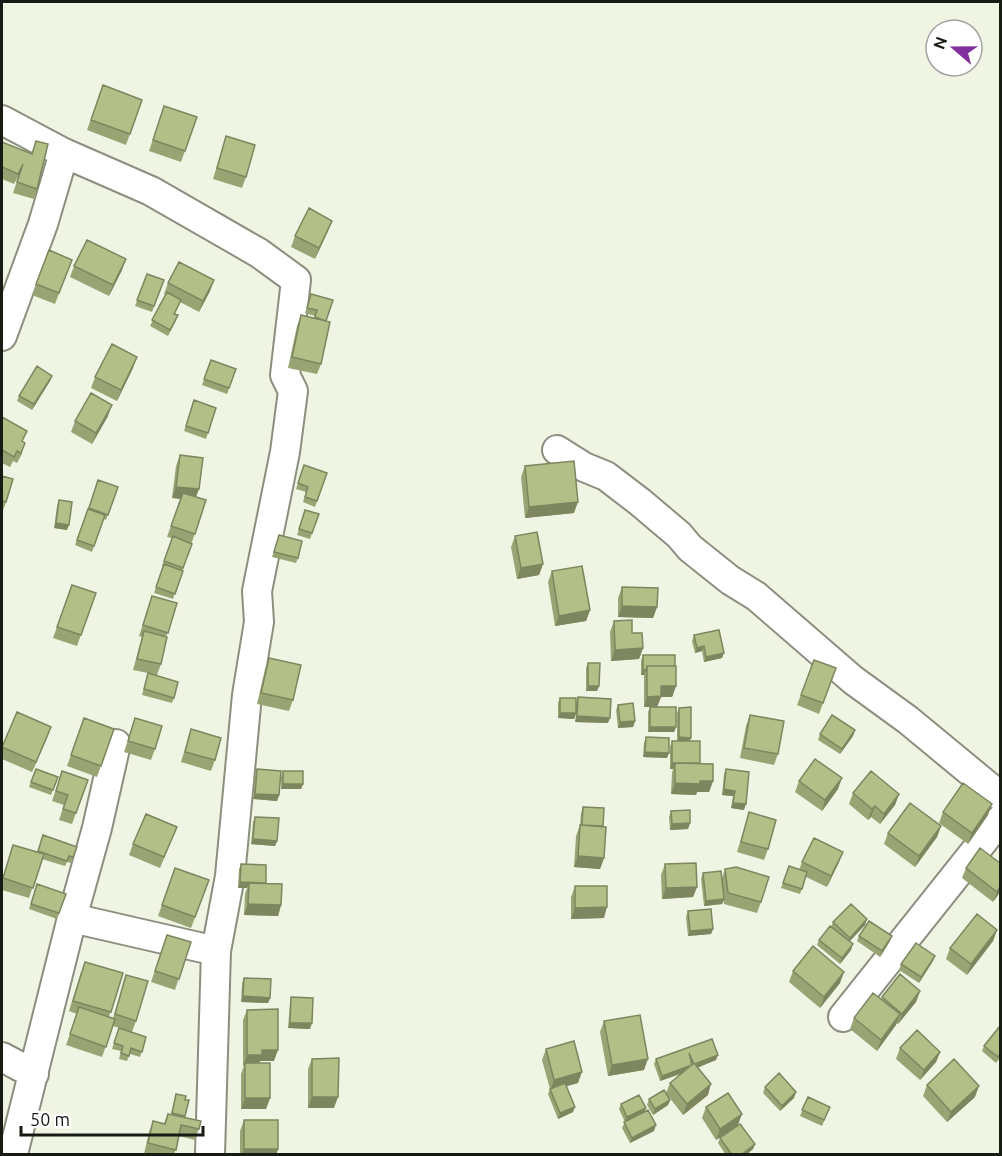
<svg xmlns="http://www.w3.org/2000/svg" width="1002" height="1156" viewBox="0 0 1002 1156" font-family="Ubuntu,sans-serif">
<rect width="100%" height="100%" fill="#f0f4e3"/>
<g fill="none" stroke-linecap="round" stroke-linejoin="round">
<g stroke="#8b8f7f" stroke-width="32">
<path id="minor" d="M2,120L64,153L151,191L259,253L296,280L285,375L293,391L285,452L257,591L259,622L247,695L230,876L216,951L210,1154
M2,336L43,224L64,153
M557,450L584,467L606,476L640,502L679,535L690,548L730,580L756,596L853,680L908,720L1000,796
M72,918L216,951
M843,1017L1000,820
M2,1057L34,1074
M13,1154L72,918L97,828L116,744"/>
</g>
<use href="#minor" stroke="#fff" stroke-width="28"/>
</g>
<path fill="#99a474" d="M103,85L142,100L126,145L87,130Z
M164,106L197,117L181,162L149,151Z
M226,136L246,177L242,188L213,179Z
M2,142L37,189L34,199L13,193L19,175L14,184L2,179Z
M332,221L328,231L315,259L291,247L295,236Z
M49,250L72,260L55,304L32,295Z
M74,266L122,270L109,296L70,277Z
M147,274L164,280L152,312L135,306Z
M214,280L210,291L199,312L180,302L175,314L178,315L176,321L168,336L150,326L166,295L164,294L168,283Z
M311,294L326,321L321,364L317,374L288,368L297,326L301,315L315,318V316L305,313Z
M211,360L236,369L227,394L202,385Z
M133,368L117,401L91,388L95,377Z
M52,376L50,381L32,410L17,401L19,396Z
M194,400L216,408L206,439L184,431Z
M108,416L92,444L71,432L75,421Z
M2,417L23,442L22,454L17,463L13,461L10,467L2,463Z
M180,455L196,497L206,500L173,599L154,593L163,566H162L172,538L167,537L180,499L172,498L176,466Z
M304,465L327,473L315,507L303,502L306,492L296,489Z
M525,466L574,513L525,518L521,477Z
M2,476L6,502L2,513Z
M98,480L118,487L106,520L104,519L92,552L75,545Z
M59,500L67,530L54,528L57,506Z
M305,510L319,514L310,539L297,535Z
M279,535L298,558L296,563L272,557Z
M515,536L543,564L539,575L517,579L511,547Z
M552,571L590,610L586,621L555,626L548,582Z
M72,585L96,593L77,646L53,638Z
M622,587L657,607L653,618L618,617V598Z
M152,596L177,603L166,637L161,664L157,675L174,698L172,703L142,695L148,673L133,670L142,637L139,636Z
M614,621L643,648L639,659L611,661L610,632Z
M694,635L724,653L722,658L704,662L702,651L695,653L692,641Z
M643,655L676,686L672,697H661L657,707L676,727L674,732H648V712L650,707H644V675H641V661Z
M269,658L293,700L289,711L257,704L265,669Z
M814,660L836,668L819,714L797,705Z
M588,663L599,686L597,691H586V668Z
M578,697L608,723L575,722L576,714L574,719L558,718V703L560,698L576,703Z
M618,705L635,721L633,727L618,728L616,710Z
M679,708L689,741L700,764L713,781L709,792H697L696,795L671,794L672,773L673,769H670V747L672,741H677V713Z
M750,715L778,754L774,765L740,758L746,726Z
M84,718L114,729L97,777L67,766Z
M135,718L155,749L151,760L124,752Z
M191,729L215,760L211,771L181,762Z
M855,730L853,736L840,754L818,740L820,734Z
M646,737L667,758L643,757L644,743Z
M47,738L32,772L2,759V747Z
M36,769L58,777L51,795L29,787Z
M257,769L279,795L277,801L253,799L255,775Z
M726,769L744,810L731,808L733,796L722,795L724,774Z
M62,771L88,780L72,824L59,820L64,805L52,801Z
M283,771L303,784L301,789H281V777Z
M799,781L838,789L822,811L795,792Z
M853,793L899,794L895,805L880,824L871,817L868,820L849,804Z
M583,807L603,826L604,858L600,869L574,867L576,836L580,825L581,813Z
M671,811L690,823L688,829L670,830L669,817Z
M749,812L768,849L764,860L737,852Z
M943,812L988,815L968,844L939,823Z
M255,817L277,841L275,846L251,844L253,822Z
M941,826L937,837L915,867L884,844L888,833Z
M177,827L160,868L129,855L133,844Z
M43,835L77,847L71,863L67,862L65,866L42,859L29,898L2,890V880L13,845L38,852Z
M843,852L839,862L827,887L806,877L800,894L781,888L789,866L799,870L802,862Z
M241,864L266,884L281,905L278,916L244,915L245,894L247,888H238L239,869Z
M665,864L697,887L693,897L662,899L661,875Z
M175,868L209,880L191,928L158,916Z
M966,868L1000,892L993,902L962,878Z
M725,869L761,902L757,913L724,904V901L722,904L704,906L701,879L703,873L722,878Z
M37,884L66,894L57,919L29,909Z
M575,886L604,918L571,919V897Z
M688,911L713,929L711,934L688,936L686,917Z
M867,919L865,925L850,941L851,950L840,964L817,945L819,940L831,927L833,922Z
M997,930L993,941L967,975L946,959L950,948Z
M167,935L191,942L175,990L151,982Z
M859,936L890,941L880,957L857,941Z
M933,961L919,983L899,970L901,964Z
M793,971L840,983L820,1008L789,982Z
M81,972L123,973L109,1017L113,1018L126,975L136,1021L132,1032L113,1026L102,1057L66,1045L77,1014L69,1011Z
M244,978L270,998L268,1003L241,1002L242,983Z
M920,991L916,1002L898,1024L897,1023L877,1051L850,1029L854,1018L881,999L882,997Z
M291,997L310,1029L288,1028L290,1003Z
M247,1010L274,1061H260L259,1063L270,1098L266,1109H241V1074L244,1066H243V1020Z
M604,1021L644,1070L608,1076L600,1032Z
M1000,1026V1058L996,1063L982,1051L984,1046Z
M119,1028L146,1037L140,1057L130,1054L127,1061L119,1059L121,1051L112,1049Z
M900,1048L940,1052L936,1062L920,1080L896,1059Z
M546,1049L578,1083L566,1086L573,1112L558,1119L548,1094L550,1089L542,1060Z
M312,1059L334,1108H308V1069Z
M656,1059L716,1060L698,1067L708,1095L683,1115L669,1097L670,1100L668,1105L653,1115L647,1105L649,1099L666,1093L670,1083L681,1074L660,1081L654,1064Z
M927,1085L975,1097L947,1122L923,1096Z
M765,1087L794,1098L780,1111L763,1093Z
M176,1094L185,1100V1117L199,1129L195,1140L179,1136L174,1155L144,1154L149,1132L153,1121L164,1124L168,1114H171Z
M808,1097L830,1107L822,1126L800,1116Z
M621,1104L644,1112L654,1131L630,1143L622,1128L625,1122L619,1109Z
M706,1107L738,1125L755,1144L753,1149L746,1155H726L718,1143L720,1138L733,1128L716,1140L702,1118Z
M244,1120L278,1149L276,1155H240V1131Z"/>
<path fill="#7d865e" d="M332,221L328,231L315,259L319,248Z
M126,259L122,270L109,296L113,285Z
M214,280L210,291L199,312L203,301Z
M137,357L133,368L117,401L121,390Z
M52,376L50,381L32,410L34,404Z
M112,405L108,416L92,444L96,433Z
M176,487L199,489L195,500L172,498Z
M578,502L574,513L525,518L529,507Z
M56,523L69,525L67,530L54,528Z
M543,564L539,575L517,579L521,568Z
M622,606L657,607L653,618L618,617Z
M590,610L586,621L555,626L559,616Z
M704,646L702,651L695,653L697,648Z
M643,648L639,659L611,661L615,650Z
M724,653L722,658L704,662L706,657Z
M643,670H646L644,675H641Z
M588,686H599L597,691H586Z
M661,686H676L672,697H661L657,707H644L647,697Z
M560,713H576L574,719L558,718Z
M577,716L610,718L608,723L575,722Z
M635,721L633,727L618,728L620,722Z
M51,727L47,738L32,772L36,762Z
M650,727H676L674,732H648Z
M855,730L853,736L840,754L842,749Z
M679,737L691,738L689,743H677Z
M645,752L669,753L667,758L643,757Z
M672,763H675L673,769H670Z
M842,778L838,789L822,811L825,800Z
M700,781H713L709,792H697L696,795L671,794L675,783Z
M283,784H303L301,789H281Z
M724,789L735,791L733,796L722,795Z
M255,794L279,795L277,801L253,799Z
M899,794L895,805L880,824L884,814Z
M733,803L746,804L744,810L731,808Z
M992,804L988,815L968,844L972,833Z
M875,806L871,817L868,820L872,809Z
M690,823L688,829L670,830L672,824Z
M941,826L937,837L915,867L919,856Z
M253,839L277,841L275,846L251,844Z
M843,852L839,862L827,887L831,876Z
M578,856L604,858L600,869L574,867Z
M240,882L249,883L247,888H238Z
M697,887L693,897L662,899L666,888Z
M1000,887V892L993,902L997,892Z
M724,899L722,904L704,906L706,901Z
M248,904L281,905L278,916L244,915Z
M607,907L604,918L571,919L575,908Z
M867,919L865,925L848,943L850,938Z
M713,929L711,934L688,936L690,931Z
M997,930L993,941L967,975L971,964Z
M892,936L890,941L880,957L882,951Z
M853,944L851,950L840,964L842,958Z
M935,956L933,961L919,983L921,977Z
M844,972L840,983L820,1008L824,997Z
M920,991L916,1002L898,1024L902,1014Z
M243,996L270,998L268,1003L241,1002Z
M900,1014L896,1025L877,1051L881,1040Z
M290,1023H312L310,1029L288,1028Z
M262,1050H278L274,1061H260L258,1066L245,1063L243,1066L247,1055Z
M940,1052L936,1062L920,1080L924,1070Z
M718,1055L716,1060L692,1070L694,1065Z
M648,1059L644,1070L608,1076L612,1065Z
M692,1065L690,1070L660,1081L662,1076Z
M582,1072L578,1083L550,1091L554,1080Z
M711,1084L708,1095L683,1115L687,1104Z
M979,1086L975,1097L947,1122L951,1112Z
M796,1092L794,1098L780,1111L782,1106Z
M312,1097H338L334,1108H308Z
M245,1098H270L266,1109H241Z
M670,1100L668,1105L653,1115L655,1109Z
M575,1107L573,1112L558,1119L560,1113Z
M646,1108L644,1113L625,1122L627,1117Z
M742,1114L738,1125L716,1140L720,1129Z
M656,1125L654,1131L630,1143L632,1138Z
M755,1144L753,1149L746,1155H741Z
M244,1149H278L276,1155H242Z"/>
<path fill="#b2bf87" stroke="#7d865e" stroke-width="1.5" d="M103,85L142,100L130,134L91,120Z
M164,106L197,117L185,151L153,140Z
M226,136L255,145L246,177L217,168Z
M36,141L48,144L37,189L17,182L23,164L18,174L2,167V142L32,154Z
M309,208L332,221L319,248L295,236Z
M87,240L126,259L113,285L74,266Z
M49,250L72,260L59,293L36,284Z
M179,262L214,280L203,301L168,283Z
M147,274L164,280L154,306L137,300Z
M167,292L181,300L174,314L178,315L170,330L152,320Z
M311,294L333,300L326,321L315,317L317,310L307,308Z
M301,315L330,322L321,364L292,357Z
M112,344L137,357L121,390L95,377Z
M211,360L236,369L229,388L204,379Z
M37,366L52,376L34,404L19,396Z
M91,393L112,405L96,433L75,421Z
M194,400L216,408L208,433L186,426Z
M2,417L27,431L22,441L25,443L21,453L17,451L14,457L2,450Z
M180,455L203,458L199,489L176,487Z
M574,461L578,502L529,507L525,466Z
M304,465L327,473L317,501L305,497L308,487L298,483Z
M2,476L13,479L6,502L2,501Z
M98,480L118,487L108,515L89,508Z
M183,493L206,500L195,534L171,526Z
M59,500L72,502L69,525L56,523Z
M88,509L105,515L94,546L77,540Z
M305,510L319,514L312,533L299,529Z
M537,532L543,564L521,568L515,536Z
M279,535L302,541L298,558L274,552Z
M173,536L192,544L183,568L164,561Z
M164,564L183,571L175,594L156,587Z
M582,566L590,610L559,616L552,571Z
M72,585L96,593L81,635L57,627Z
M622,587L658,588L657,607L622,606Z
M152,596L177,603L168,633L143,625Z
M632,620V633H642L643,648L615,650L614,621Z
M719,630L724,653L706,657L704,646L697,648L694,635Z
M144,631L167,637L161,664L137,659Z
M643,655H675V666H647L646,670H643Z
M269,658L301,665L293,700L261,693Z
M814,660L836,668L823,703L801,695Z
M588,663H600L599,686H588Z
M647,666H676V686H661V696L647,697Z
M148,673L178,682L174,698L144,689Z
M578,697L611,699L610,718L577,716Z
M560,698H576V713H560Z
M633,703L635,721L620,722L618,705Z
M650,707H676V727H650Z
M691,707V738L679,737V708Z
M17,712L51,727L36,762L2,747Z
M750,715L784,721L778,754L744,748Z
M832,715L855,730L842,749L820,734Z
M84,718L114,729L101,766L71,755Z
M135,718L162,726L155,749L128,741Z
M191,729L221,738L215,760L185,752Z
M646,737L669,738V753L645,752Z
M672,741H700V763H672Z
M815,759L842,778L825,800L799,781Z
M675,763L713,764V781H700V784L675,783Z
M36,769L58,777L53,790L31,782Z
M257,769L281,771L279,795L255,794Z
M726,769L749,772L746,804L733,803L735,791L724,789Z
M62,771L88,780L76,813L63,809L68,795L56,791Z
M283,771H303V784H283Z
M871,771L899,794L884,814L875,806L872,809L853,793Z
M963,783L992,804L972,833L943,812Z
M910,803L941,826L919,856L888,833Z
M583,807L604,808L603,826L582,825Z
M690,810V823L672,824L671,811Z
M749,812L776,820L768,849L741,842Z
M146,814L177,827L164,857L133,844Z
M255,817L279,818L277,841L253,839Z
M580,825L606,827L604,858L578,856Z
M43,835L77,847L73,857L69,856L67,861L38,851Z
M814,838L843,852L831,876L802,862Z
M13,845L44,854L33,888L3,878Z
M980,848L1000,863V887L997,892L966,868Z
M696,863L697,887L666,888L665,864Z
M241,864L266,865V883L240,882Z
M789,866L807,872L802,889L783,883Z
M736,867L769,877L761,902L728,893L725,869Z
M175,868L209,880L195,917L162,905Z
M721,871L724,899L706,901L703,873Z
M249,883L282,884L281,905L248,904Z
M37,884L66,894L59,913L31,904Z
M575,886H607V907L575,908Z
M851,904L867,919L850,938L833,922Z
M711,909L713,929L690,931L688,911Z
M977,914L997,930L971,964L950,948Z
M869,921L892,936L882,951L859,936Z
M830,926L853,944L842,958L819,940Z
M167,935L191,942L179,979L155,971Z
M916,943L935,956L921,977L901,964Z
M813,946L844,972L824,997L793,971Z
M85,962L123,973L111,1012L73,1001Z
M900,974L920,991L902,1014L882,997Z
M126,975L148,981L136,1021L115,1014Z
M244,978L271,979L270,998L243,996Z
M873,993L900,1014L881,1040L854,1018Z
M291,997L313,998L312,1023H290Z
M79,1007L115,1019L106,1047L70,1034Z
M278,1009V1050H262V1055H247V1010Z
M640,1015L648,1059L612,1065L604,1021Z
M1000,1026V1054L998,1057L984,1046Z
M119,1028L146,1037L142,1052L131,1048L129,1056L121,1053L123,1046L114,1043Z
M917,1030L940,1052L924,1070L900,1048Z
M712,1039L718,1055L695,1064L694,1063V1064L689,1053L692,1065L662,1076L656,1059Z
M574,1041L582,1072L554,1080L546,1049Z
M339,1058L338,1097H312V1059Z
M954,1059L979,1086L951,1112L927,1085Z
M245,1063H270V1098H245Z
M694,1063L711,1084L687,1104L670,1083Z
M779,1073L796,1092L782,1106L765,1087Z
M565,1083L575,1107L560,1113L550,1089Z
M664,1090L670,1100L655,1109L649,1099Z
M728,1093L742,1114L720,1129L706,1107Z
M176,1094L186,1096L185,1100H189L185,1116L172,1113Z
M639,1095L646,1108L627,1117L621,1104Z
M808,1097L830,1107L824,1120L802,1110Z
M648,1110L656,1125L632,1138L624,1122Z
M168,1114L201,1121L199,1129L181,1125L176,1150L148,1143L153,1121L165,1124Z
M244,1120H278V1149H244Z
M740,1124L755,1144L741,1155H732L720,1138Z"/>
<rect width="1002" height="1156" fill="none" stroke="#181a14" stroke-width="6"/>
<g transform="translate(954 48) rotate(290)"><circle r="28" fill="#ffffff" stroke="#a3a3a1" stroke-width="1.5"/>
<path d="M0-4.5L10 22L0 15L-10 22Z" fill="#82309f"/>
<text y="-9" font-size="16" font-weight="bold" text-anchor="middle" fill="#181a14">N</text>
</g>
<path d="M21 1126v9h182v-9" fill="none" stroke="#181a14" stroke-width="3"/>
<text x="30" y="1126" font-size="18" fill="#181a14" stroke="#ffffff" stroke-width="4.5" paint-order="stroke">50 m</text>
</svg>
